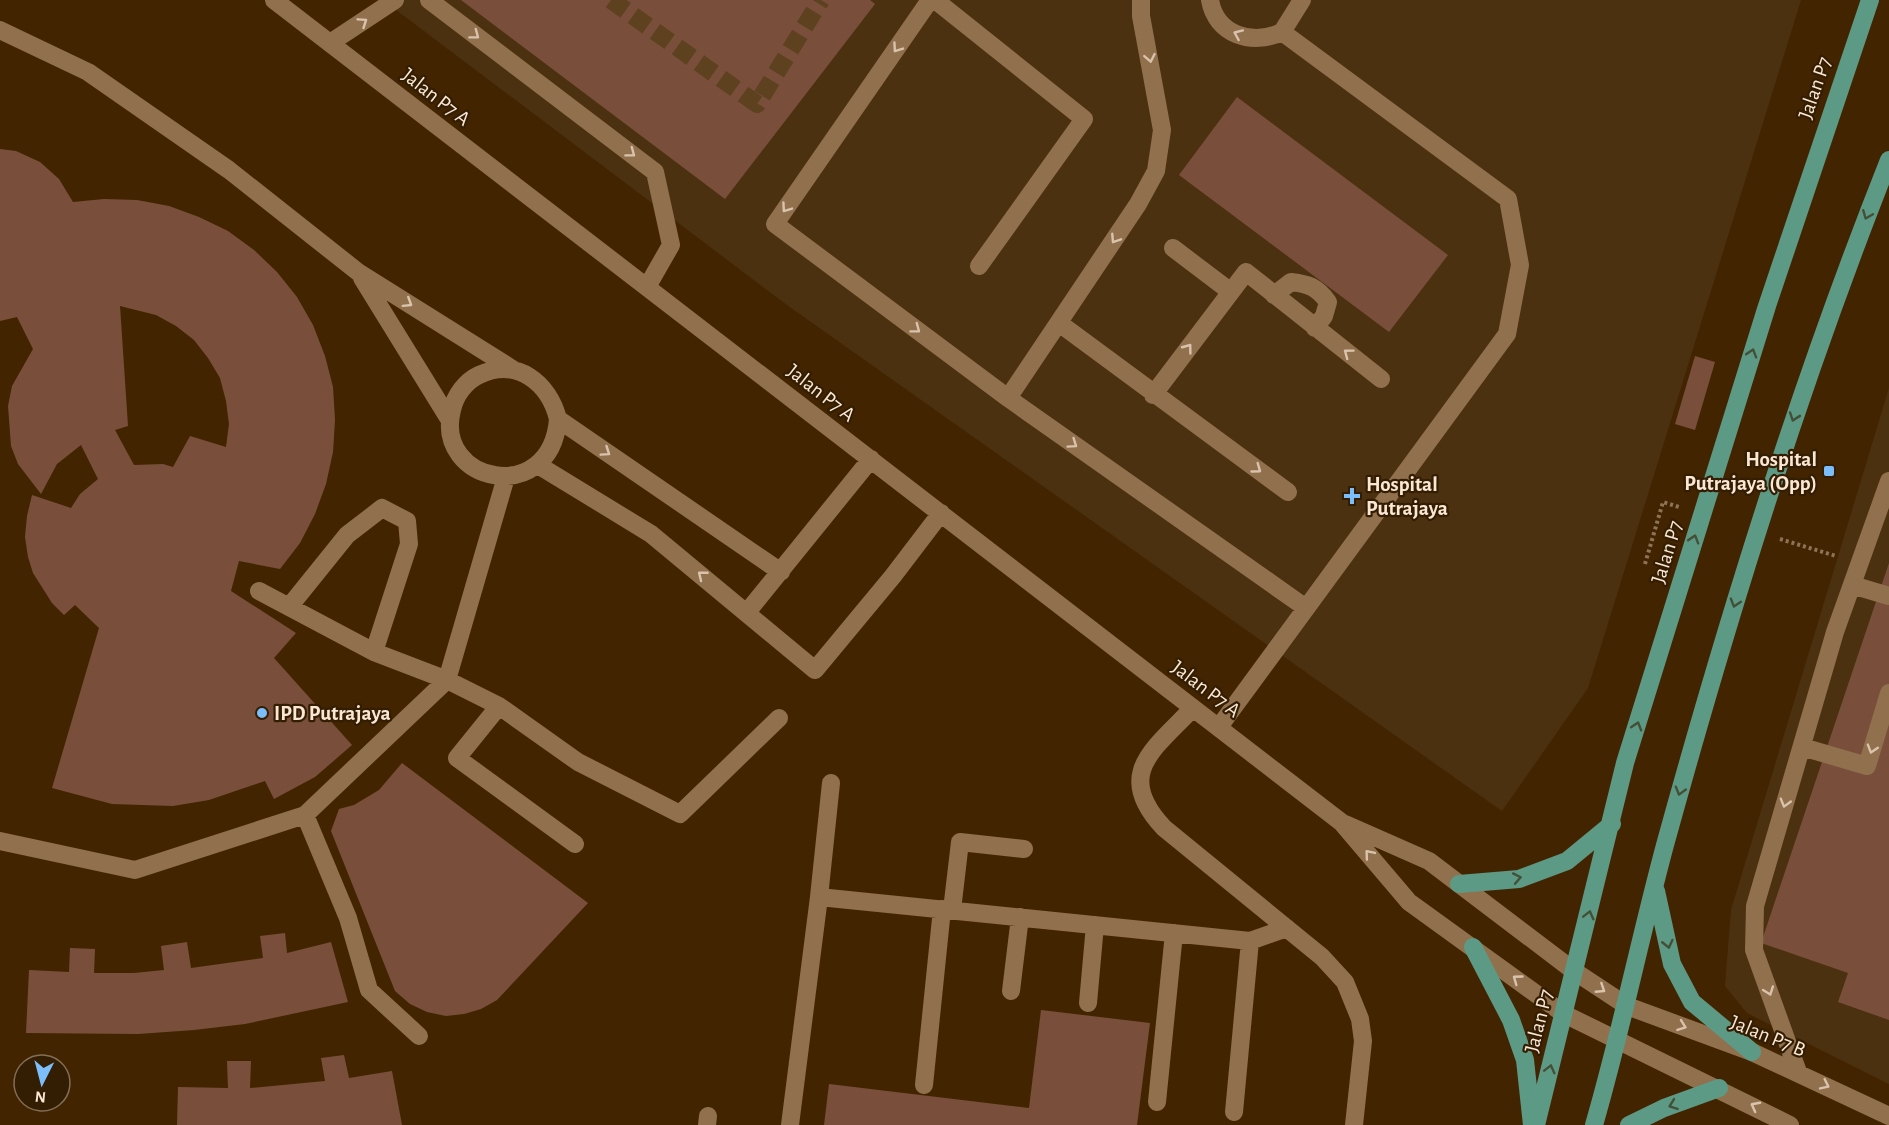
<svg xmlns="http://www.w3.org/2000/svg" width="1889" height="1125" viewBox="0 0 1889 1125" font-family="'Alegreya Sans',sans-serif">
<rect width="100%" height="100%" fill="#422500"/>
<path fill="#4c3111" d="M383,0H1801L1588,688L1502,811L787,305Z
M1889,388V1084L1747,1013L1725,986L1731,910Z"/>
<path fill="#794f3b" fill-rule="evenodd" d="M461,0H870L875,4L725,199Z
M1237,97L1448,255L1389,332L1179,175Z
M0,149L16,151L40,162L59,179L73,202L104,199L137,200L169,206L199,217L228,231L254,250L277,272L297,297L313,325L325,356L333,387L335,420L333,452L326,484L315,514L300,543L280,569L239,561L231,591L296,633L274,658L352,745L315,777L274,799L265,781L209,800L173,806L112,804L52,788L99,628L75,605L64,615L52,603L33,573L28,557L25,537L27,516L32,495L71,508L80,494L98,479L81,445L57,464L41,494L18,464L11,446L8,406L12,386L33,349L17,317L0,321ZM120,306L156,315L176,326L194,340L208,358L220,378L226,401L229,424L226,447L190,436L173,467L163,464L134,465L115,430L128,426Z
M1695,356L1715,362L1695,430L1675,424Z
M1889,563V1020L1838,1002L1848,973L1761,943Z
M402,763L588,903L497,1000L481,1009L464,1014L446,1016L427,1012L410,1004L395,991L331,831L339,809L354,805L379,790Z
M285,933L287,953L331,942L348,1002L245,1024L194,1030L138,1034L26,1033L29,970L69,972L70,948L95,949L94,973H134L164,970L161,946L187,942L191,968L263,958L260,936Z
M1041,1010L1150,1023L1137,1125H824L829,1084L1029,1108Z
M344,1055L349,1078L392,1071L402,1125H177L178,1087L228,1088L227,1061H251L250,1088L325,1081L321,1058Z"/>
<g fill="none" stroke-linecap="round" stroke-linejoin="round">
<path stroke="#5e4220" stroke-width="18" stroke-dasharray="18 9" stroke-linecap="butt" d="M611,0L757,104L821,0"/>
<path stroke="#8d7457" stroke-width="4" stroke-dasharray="3 3" stroke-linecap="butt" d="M1780,539L1836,556
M1645,564L1663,502L1679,507"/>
<path stroke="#91704d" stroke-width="18" d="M274,0L1341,822L1409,902L1564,1014L1790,1125
M429,0L655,172L671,245L647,287
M930,0L775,224L1008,398L1306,608
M935,0L1084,119L979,266
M1210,0C1216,35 1252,46 1282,32L1302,0
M0,30L88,72L229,170L358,272L514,370
M330,43L395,0
M1173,248L1231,292
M362,278L449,419
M1274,295L1291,282C1309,284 1317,287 1328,302L1324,316L1315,328
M1059,323L1288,492
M1153,395L1246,272L1381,379
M1008,398L1138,204L1156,171L1162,130L1141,16V0
M558,419C551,508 433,483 452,410C455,395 466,381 479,375C517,357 549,383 558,419L781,572
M538,465L651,534L815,670L893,576L941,513
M1852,585L1889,596
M259,591L374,652L447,680L499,706L578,762L680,814L779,718
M289,607L347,535L382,508L407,521L409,544L374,652
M748,611L871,459
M499,706L457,758L575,844
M1193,708C1154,749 1113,774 1164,828L1322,957L1345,982L1360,1019L1363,1041L1354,1125
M1219,727L1507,334L1520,265L1508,199L1282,32
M1802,747L1867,766L1889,693
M305,815L348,918L369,990L419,1036
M1345,824L1429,861L1574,971L1627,1006L1752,1052L1889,1116
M0,841L135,870L305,815L447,680L506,477
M819,897L831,783
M952,910L960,842L1024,849
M1011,991L1020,917
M1088,1003L1095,925
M1798,1072L1754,950L1755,906L1835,632L1889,481
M924,1085L942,909
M1157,1102L1174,933
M1234,1112L1250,941
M707,1125L708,1116
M790,1125L819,897L1250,941L1287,928"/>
<path stroke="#5d9a86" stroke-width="18" d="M1459,884L1519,879L1567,861L1612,824
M1656,891L1672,964L1692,1002L1752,1052
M1473,947L1511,1020L1525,1060L1532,1125
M1536,1125L1625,763L1767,306L1870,0
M1594,1125C1621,1032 1640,938 1665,845C1729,613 1800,384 1889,160
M1629,1125L1664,1108L1719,1088"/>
</g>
<defs><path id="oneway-chevron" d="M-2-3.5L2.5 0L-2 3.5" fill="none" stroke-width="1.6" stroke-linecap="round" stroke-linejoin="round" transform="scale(1.5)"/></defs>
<g stroke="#dac3ac">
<use href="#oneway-chevron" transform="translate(363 22) rotate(-34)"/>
<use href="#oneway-chevron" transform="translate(1238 34) rotate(-156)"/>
<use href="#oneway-chevron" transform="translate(475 35) rotate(37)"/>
<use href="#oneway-chevron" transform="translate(897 48) rotate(125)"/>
<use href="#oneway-chevron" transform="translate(1150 58) rotate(79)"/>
<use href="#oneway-chevron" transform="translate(631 153) rotate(37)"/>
<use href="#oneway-chevron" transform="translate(786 208) rotate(125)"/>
<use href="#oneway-chevron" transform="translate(1115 239) rotate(123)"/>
<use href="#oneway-chevron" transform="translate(408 303) rotate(32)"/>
<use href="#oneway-chevron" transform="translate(916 329) rotate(37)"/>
<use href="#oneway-chevron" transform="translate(1188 348) rotate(-53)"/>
<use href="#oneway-chevron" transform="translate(1348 353) rotate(-143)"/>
<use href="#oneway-chevron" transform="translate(1073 444) rotate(35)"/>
<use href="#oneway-chevron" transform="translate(606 452) rotate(34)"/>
<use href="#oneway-chevron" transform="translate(1257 469) rotate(36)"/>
<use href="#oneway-chevron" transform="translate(702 575) rotate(-141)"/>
<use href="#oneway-chevron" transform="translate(1872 749) rotate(107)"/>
<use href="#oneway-chevron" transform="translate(1785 803) rotate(106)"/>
<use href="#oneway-chevron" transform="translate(1369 854) rotate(-130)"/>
<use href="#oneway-chevron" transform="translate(1517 979) rotate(-144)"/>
<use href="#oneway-chevron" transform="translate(1601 989) rotate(33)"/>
<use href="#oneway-chevron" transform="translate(1769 991) rotate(70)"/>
<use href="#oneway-chevron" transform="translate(1682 1026) rotate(20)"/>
<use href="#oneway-chevron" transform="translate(1825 1085) rotate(26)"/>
<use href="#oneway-chevron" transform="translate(1755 1106) rotate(-152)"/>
</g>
<g stroke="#444f37">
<use href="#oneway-chevron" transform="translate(1867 215) rotate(112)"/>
<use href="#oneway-chevron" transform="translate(1752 353) rotate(-73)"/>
<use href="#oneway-chevron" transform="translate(1794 417) rotate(109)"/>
<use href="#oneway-chevron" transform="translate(1694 539) rotate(-73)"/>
<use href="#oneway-chevron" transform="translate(1735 603) rotate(107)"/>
<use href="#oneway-chevron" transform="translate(1637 726) rotate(-73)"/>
<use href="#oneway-chevron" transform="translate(1680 791) rotate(106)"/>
<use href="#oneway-chevron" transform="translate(1517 878) rotate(-11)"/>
<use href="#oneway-chevron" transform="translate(1589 915) rotate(-76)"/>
<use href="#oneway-chevron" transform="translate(1668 944) rotate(77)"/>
<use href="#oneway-chevron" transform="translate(1550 1069) rotate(-76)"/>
<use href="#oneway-chevron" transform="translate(1673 1105) rotate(160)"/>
</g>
<g fill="#7cbef9" stroke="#331d03" stroke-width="2">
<rect x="1823" y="465" width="12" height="12" rx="3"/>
<path d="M1349 487h6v6h6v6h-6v6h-6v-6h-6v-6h6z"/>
<circle cx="262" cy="713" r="6"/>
</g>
<g text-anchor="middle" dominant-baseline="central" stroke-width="4.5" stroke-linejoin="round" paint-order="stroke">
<g font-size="21" fill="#fae7d4" stroke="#331d03">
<text transform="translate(1815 88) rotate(-71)">Jalan P7</text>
<text transform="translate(436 97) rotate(38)">Jalan P7 A</text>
<text transform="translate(821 393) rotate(38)">Jalan P7 A</text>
<text transform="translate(1667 552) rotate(-73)">Jalan P7</text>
<text transform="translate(1206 689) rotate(37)">Jalan P7 A</text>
<text transform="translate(1539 1021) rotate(-76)">Jalan P7</text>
<text transform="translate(1768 1036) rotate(22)">Jalan P7 B</text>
</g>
<g font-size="21" font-weight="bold" fill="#fae7d4" stroke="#331d03" text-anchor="start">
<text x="1817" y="459" text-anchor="end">Hospital<tspan x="1817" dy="24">Putrajaya (Opp)</tspan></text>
<text x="1366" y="484">Hospital<tspan x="1366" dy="24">Putrajaya</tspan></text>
<text x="274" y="713">IPD Putrajaya</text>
</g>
</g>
<g transform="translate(42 1083) rotate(186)"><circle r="28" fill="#331d03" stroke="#836e57" stroke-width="1.5"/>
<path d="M0-4.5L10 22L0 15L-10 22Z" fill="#7cbef9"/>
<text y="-9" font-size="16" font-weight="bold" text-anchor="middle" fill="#fae7d4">N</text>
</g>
</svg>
